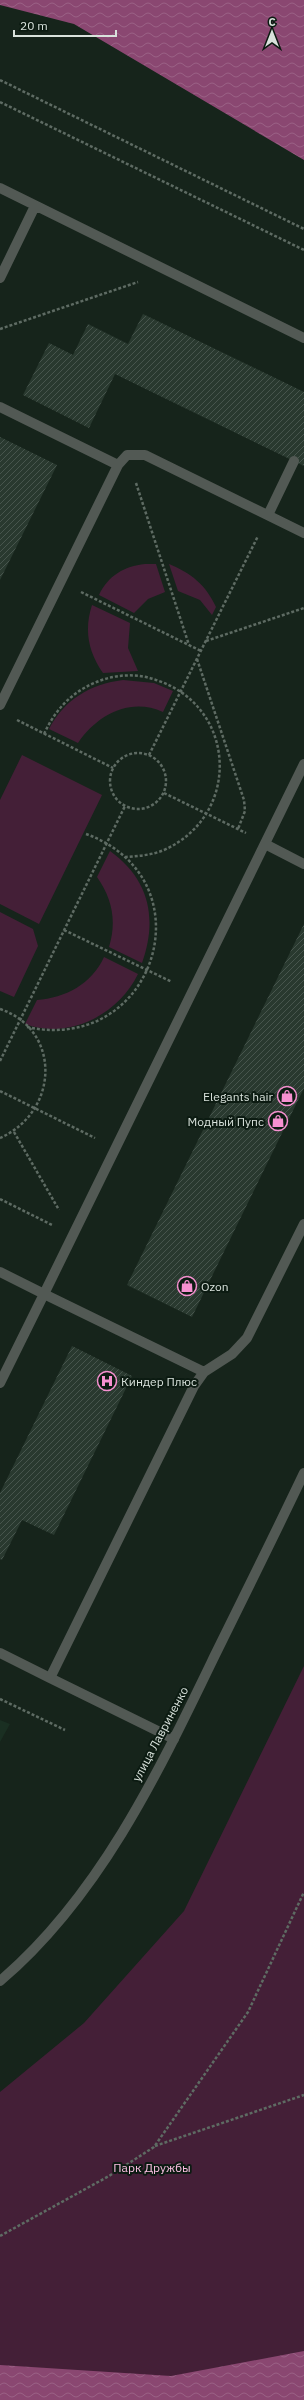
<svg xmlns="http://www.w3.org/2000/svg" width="304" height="2400" viewBox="0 0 304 2400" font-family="'IBM Plex Sans',sans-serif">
<defs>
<pattern id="water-waves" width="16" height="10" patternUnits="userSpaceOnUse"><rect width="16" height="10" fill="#8a4771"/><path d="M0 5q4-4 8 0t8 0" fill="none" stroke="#9a6185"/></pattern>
<pattern id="building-hatch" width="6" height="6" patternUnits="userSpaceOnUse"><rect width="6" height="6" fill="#29392f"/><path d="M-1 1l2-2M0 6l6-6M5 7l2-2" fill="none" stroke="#47554d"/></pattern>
</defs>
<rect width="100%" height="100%" fill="#16241b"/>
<path fill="#1a2f22" d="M0,1720L10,1724L0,1742Z"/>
<path fill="#441f37" d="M145,564H156L165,592L148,599L134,613L99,595C108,576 124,566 145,564Z
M169,564C191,573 206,585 216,607L212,615L200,600L178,591Z
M92,605L130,623L128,648L138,671L103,673C88,651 84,630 92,605Z
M123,680L154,683L173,691L163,712C130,697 97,715 78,743L49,729C64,700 90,684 123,680Z
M22,755L102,795L39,924L0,904V800Z
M110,851C149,879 158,918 142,963L109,947C117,921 112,898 97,877Z
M0,912L33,929L38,946L14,997L0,991Z
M104,957L138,974C118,1015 69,1040 25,1024L37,1000C65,998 92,984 104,957Z
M304,1666V2400H0V2092L84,2023L184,1911Z"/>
<path fill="url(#water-waves)" d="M0,0H304V160L74,24L0,5Z
M304,2351V2400H0V2365L171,2376Z"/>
<path fill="url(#building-hatch)" d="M143,314L304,392V466L115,374L89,428L23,395L49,343L73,355L88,324L128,344Z
M0,437L57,465L0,580Z
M304,924V1088L192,1317L127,1285Z
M72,1346L132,1376L54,1535L22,1520L2,1560L0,1559V1493Z"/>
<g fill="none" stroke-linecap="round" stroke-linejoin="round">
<path stroke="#5e6b63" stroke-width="2.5" stroke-dasharray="3 2" stroke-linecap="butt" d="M0,80L304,229
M0,102L304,250
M0,329L138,282
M136,483L189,645
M81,592L201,651
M206,641L304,608
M197,659L244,800L245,811L238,829
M17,720L113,768
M44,734C57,706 76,688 105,679C121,674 140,674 156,680C237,706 242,815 164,850C152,855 139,856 126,857
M110 781a28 28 0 1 1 56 0a28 28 0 1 1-56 0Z
M149,755L258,536
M164,793L246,833
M64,930L172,982
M0,1009C62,1030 59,1112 0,1138
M27,1027C156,1055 210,879 86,834
M0,1061L125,806
M0,1091L95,1138
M14,1132L59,1210
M0,1199L52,1225
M0,1699L65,1730
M155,2146L304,2095
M0,2236L109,2176L154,2147L248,2012L304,1892"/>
<path stroke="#525954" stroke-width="10" d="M0,188L304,338
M0,278L35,206
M0,407L118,465
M268,515L294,461
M0,705L118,465L127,455H145L304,533
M265,844L304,864
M0,1272L44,1294L304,764
M0,1383L44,1294L204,1372
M0,1653L50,1678
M174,1739L50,1678L194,1386L204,1372L232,1354L247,1338L304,1224"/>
<path stroke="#525954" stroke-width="10" d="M0,1981C100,1896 159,1771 215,1655C245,1594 275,1534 304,1473"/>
</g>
<defs>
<g id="shop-ring" transform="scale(1)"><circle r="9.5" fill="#0c1b12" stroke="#f690d0" stroke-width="1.5"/><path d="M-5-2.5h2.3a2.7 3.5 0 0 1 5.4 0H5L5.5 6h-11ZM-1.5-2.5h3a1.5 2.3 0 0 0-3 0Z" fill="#f690d0"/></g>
<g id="hospital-ring" transform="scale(1)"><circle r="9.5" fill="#0c1b12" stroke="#f690d0" stroke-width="1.5"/><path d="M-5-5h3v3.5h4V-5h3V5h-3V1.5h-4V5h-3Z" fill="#f690d0"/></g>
</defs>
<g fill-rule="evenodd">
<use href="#shop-ring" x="287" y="1096"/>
<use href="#shop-ring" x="278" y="1121"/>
<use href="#shop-ring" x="187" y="1286"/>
<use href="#hospital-ring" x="107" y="1381"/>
</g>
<g text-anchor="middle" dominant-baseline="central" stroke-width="4" stroke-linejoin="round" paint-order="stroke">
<g font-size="12" fill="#d9e2dc" stroke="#0c1b12" text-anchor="end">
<text x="273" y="1096">Elegants hair</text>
<text x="264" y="1121">Модный Пупс</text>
<text x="201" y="1286" text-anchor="start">Ozon</text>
<text x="121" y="1381" text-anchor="start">Киндер Плюс</text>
</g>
<g font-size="12" fill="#d9e2dc" stroke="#0c1b12">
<text transform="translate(160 1734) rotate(-62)">улица Лавриненко</text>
</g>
<g font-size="12" fill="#fcc0e3" stroke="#0c1b12">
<text x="152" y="2167">Парк Дружбы</text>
</g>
</g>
<g transform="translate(272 32)" stroke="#0c1b12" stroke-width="3" paint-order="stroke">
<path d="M0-3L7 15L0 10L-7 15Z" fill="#d9e2dc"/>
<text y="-6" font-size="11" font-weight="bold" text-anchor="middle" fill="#d9e2dc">С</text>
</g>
<path d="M14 30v6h102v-6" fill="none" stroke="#d9e2dc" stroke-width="2"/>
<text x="20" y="30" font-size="12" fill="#d9e2dc" stroke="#0c1b12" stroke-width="3" paint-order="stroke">20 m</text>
</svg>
